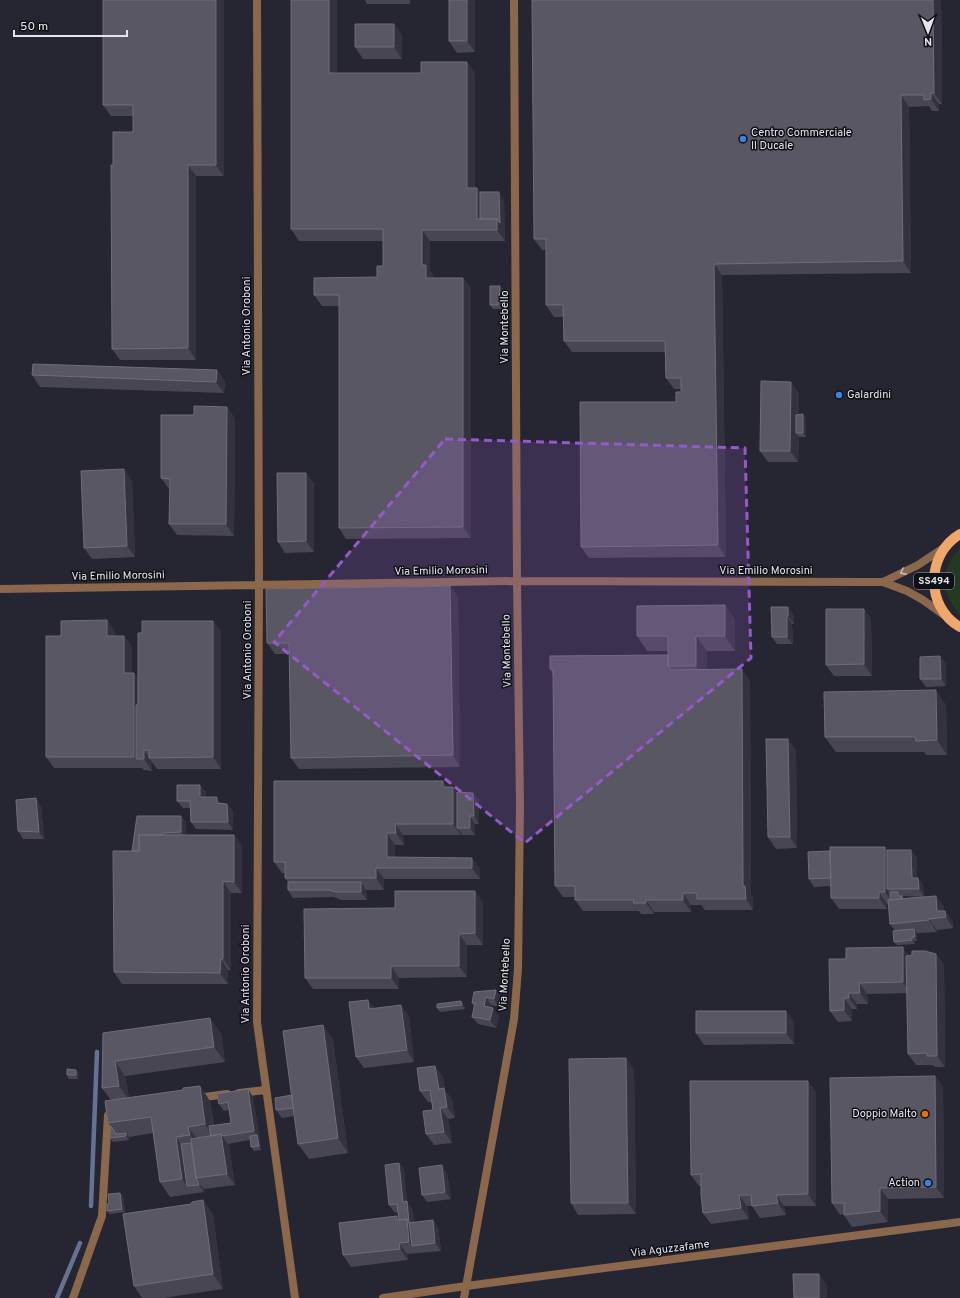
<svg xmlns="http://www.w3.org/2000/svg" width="960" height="1298" viewBox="0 0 960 1298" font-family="Overpass,sans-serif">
<rect width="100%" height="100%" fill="#262632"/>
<path fill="#253920" d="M960,549V615C941,596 939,568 960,549Z"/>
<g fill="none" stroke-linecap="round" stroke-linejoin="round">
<path stroke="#657291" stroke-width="4.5" d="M91,1206L97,1052
M57,1298L80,1243"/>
<path stroke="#8b684c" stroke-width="8" d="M257,0L259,585L257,1022L295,1298
M883,582L918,565L945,547
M0,589L517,581L883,582L907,591L923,600L944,615
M239,1093L266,1090
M197,1098L227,1094
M73,1298L102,1216L108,1115L112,1111
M383,1298L466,1286L960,1222
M464,1298L514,1019L518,969L520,804L517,581L514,0"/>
<path stroke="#f0a76c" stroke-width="10" d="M960,534C926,554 925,607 960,627"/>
</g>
<path fill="#494653" d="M103,0L224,176H196V360H120L112,349L113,165L133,132V116H111L103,105Z
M291,0H410V4H367L365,0H337V73H421L467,62L475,74V188H477L480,192L504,199L505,241H430V271L434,277V278H463L471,289V538L346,539L339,528V306H322L314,295L377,277L383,266V241H299L291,229Z
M449,0L475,52L457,53L449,41Z
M941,0L942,104H939V111H932L929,106L909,107L911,273L722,275L726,557L589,558L581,547L676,402L681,392V389H674L666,378L665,352H572L564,341L563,317H554L546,305V250H542L534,239Z
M394,24L402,35V59H363L355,47Z
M500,286L502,290V309H493L490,305Z
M217,370L225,382L224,393L40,387L32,375Z
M799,393V414L806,418V437H799L798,462H768L760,451Z
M235,418L234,536L177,535L169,524L170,490L161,478Z
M124,469L132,481L135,557L92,559L84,548Z
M306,473L314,484V552L285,553L278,542Z
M450,586L458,597L460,767L299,769L291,758L290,654H275L267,643Z
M725,605L735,620V651H707V670L750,681L751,895L753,898V910H705L701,905H691V912H654V914H641L639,911H583L575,900V897H563L555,886L553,674L550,669L668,655V651H647L637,636Z
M771,607L793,614L794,624H792L793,644H777L772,637Z
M864,609L871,620L872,676H834L826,665Z
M107,620L115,632V636H124L132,647V673H134L138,680L142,633L213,621L221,632V769H157L152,762V771L144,770L142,768H54L46,757L61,636Z
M940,656L946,664V686L926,687L920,679Z
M946,705L947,755H926L924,752H836L825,737Z
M796,750L797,848L776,849L768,837Z
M443,781L447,787H453L457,793L479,800V824H475V835H462L461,833V835H403L404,845H395V857L480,869V879H384V890H366L367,900H341L334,897L293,898L288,890V882L285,878V873H282L274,862Z
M206,792V797L221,803L227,804L233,811V830L196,829L191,822L190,808H183L177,801Z
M41,806L44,839H23L18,831Z
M181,816L186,823V835H234L242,846V893H231V970H228V984H122L114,972L132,851Z
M885,847L887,850H911L917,858V878L923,885L924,897L902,896L904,898L936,896L944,907V911H945L953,922V928L937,930V932L917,933V941H914L915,944L897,945L894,942L895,931L890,924L889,904H887V909H839L831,898V886L814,887L809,879L830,851Z
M483,902V945H467V977L399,978V989H313L305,978L395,908Z
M936,954L944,965L945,1067H935L933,1065H916L908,1054L907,993L867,994L868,1004H857V1009H852V1021L838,1022L830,1011L846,959Z
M474,992L501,997L499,1007L491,1005V1007L499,1016L496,1028L478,1024L472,1017L474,1007L472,1003Z
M368,1000L374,1008L409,1016L414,1062L364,1068L356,1057Z
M464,1005L465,1009L440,1012L437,1008Z
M786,1011L794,1022V1044L704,1045L696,1033Z
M323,1025L333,1040L348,1153L309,1159L298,1144L294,1116L282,1118L276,1110L292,1095Z
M103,1033H221L225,1062L125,1076L129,1098L183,1090L200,1086L210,1101L214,1126L231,1123L229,1110L224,1111L219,1104L253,1097L261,1150L254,1151L251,1147L250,1140L228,1144L229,1146L235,1185L204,1189V1192L170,1197L160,1182L153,1133L129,1137V1140L113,1142L110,1138L111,1126L108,1123L111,1100L102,1088Z
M634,1069L636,1214L578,1215L571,1203Z
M79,1073L78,1079H69L67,1075Z
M935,1076L943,1087L944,1198L888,1199V1222L852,1227L844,1215V1214L840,1215L832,1203Z
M443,1077L445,1090L452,1100L455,1118L448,1119L452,1143L434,1145L426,1134L433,1110L432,1102H428L420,1091Z
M816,1092V1206H784L786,1215L760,1218L752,1206H747L749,1219L711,1224L703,1213L701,1186H699L691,1175Z
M399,1163L404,1171L407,1202L412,1209L414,1222L433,1220L438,1228L441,1251L407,1254L408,1260L351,1267L343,1255L399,1220L398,1212L395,1213L389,1205Z
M447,1173L451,1199L427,1202L422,1195Z
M120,1193L123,1196L125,1212L110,1214L107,1211L109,1204Z
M203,1200L213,1215L223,1289L163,1298H142L134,1286Z"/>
<path fill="#34323f" d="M216,0H224V176L216,165Z
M329,0H337V85L329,73Z
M467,0H475V52L467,41Z
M933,0H941L942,104L934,93Z
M394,24L402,35V59L394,47Z
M467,62L475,74V199L467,188Z
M931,93L939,104V111L931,99Z
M901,95L909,107L911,273L903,261Z
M188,165L196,176V360L188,348Z
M477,188L485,199V223L477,219Z
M499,192L504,199L505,241L497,230V219Z
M422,230L430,241V271L434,277V289L426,278L422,265Z
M714,264L722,275L726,557L718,545Z
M463,278L471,289V538L463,527Z
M500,286L502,290V309L499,305Z
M217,370L225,382L224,393L216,382Z
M791,382L799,393V433H796L799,437L798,462L790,451Z
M227,407L235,418L234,536L226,524Z
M803,414L806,418V437L803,433Z
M124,469L132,481L135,557L127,546Z
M306,473L314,484V552L306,541Z
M450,586L458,597L460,767L453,755Z
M725,605L735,620V651L725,636Z
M788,607L793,614L794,624L788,616Z
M864,609L871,620L872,676L864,664Z
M787,616L792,624L793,644L787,637Z
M107,620L115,632V647L107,636Z
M213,621L221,632V769L213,757Z
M124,636L132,647V685L124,673Z
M696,636L707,651V681L696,666Z
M940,656L946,664V686L941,679Z
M742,669L750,681L751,895L753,898V910L746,899L743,886Z
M134,673L142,685L136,759L142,768L134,757Z
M936,690L946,705L947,755L937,740Z
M788,739L796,750L797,848L790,837Z
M144,750L152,762V771L144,759Z
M443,781L451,792L443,787Z
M200,785L206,792V805L200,797Z
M453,787L460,799L457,828L461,833V835L453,824Z
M473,793L479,800V824L474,816Z
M217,797L222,805L217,803Z
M36,798L41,806L44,839L39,832Z
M227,804L233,811V830L228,822Z
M181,816L186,823V840L181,832Z
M470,816L475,824V835L470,828Z
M395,824L403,835L404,845L396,833Z
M387,833L395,845V868L387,857Z
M234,835L242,846V893L234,882Z
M885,847L892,858L887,889L893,896V903L885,892Z
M911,850L917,858V885L912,878Z
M472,858L480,869V879L472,868Z
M376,868L384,879V890L376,878Z
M918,878L923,885L924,897L919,889Z
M223,881L231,893V970L223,959Z
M361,882L366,890L367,900L361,892Z
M475,891L483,902V945L475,933Z
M879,892L887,904V909L879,898Z
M683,893L691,905V912L683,900Z
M936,896L944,907V917L937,911Z
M646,900L654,912V914L646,903Z
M945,911L953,922V928L946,917Z
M929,919L937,930V932L929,920Z
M914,929L917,933V941L915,937Z
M459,934L467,945V977L459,966Z
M912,937L914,941L915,944L912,940Z
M903,947L911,959V993L903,982Z
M936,954L944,965L945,1067L937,1056Z
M221,959L228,970V984L220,973Z
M391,966L399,978V989L391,978Z
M859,983L867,994L868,1004L860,993Z
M496,990L501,997L499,1007L494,999Z
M849,993L857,1004V1009L849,998Z
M486,997L491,1005L489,1014L484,1006Z
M844,998L852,1009V1021L844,1010Z
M368,1000L376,1011L369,1009Z
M461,1001L464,1005L465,1009L462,1005Z
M401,1005L409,1016L414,1062L407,1050Z
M493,1008L499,1016L496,1028L490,1020Z
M786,1011L794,1022V1044L786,1033Z
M210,1018L221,1033L225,1062L214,1047Z
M323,1025L333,1040L348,1153L338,1138Z
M626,1058L634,1069L636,1214L628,1203Z
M115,1061L125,1076L129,1100L119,1086Z
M435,1066L443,1077L445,1090L452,1100L455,1118L447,1107L439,1089Z
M76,1070L79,1073L78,1079L76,1075Z
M935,1076L943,1087L944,1198L936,1187Z
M808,1081L816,1092V1206L808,1194Z
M200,1086L210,1101L215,1137L214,1138L205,1124Z
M248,1089L253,1097L260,1139L254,1131Z
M440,1108L448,1119L452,1143L444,1132Z
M188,1127L199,1141L200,1150L190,1135Z
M126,1133L129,1137V1140L126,1136Z
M221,1134L229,1146L235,1185L227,1174Z
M257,1135L260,1139L261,1150L259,1146Z
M176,1137L186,1152L187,1186L182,1179Z
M399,1163L404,1171L407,1202L412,1209L416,1245L412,1246L417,1253L409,1242L403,1202Z
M442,1165L447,1173L451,1199L445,1192Z
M198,1182L204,1189V1192L199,1185Z
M880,1188L888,1199V1222L880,1211Z
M120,1193L123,1196L125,1212L122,1209Z
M739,1195L747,1206L749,1219L741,1208Z
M776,1195L784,1206L786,1215L778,1203Z
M203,1200L213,1215L223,1289L213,1274Z
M433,1220L438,1228L441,1251L435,1243Z
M399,1243L407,1254L408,1260L400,1249Z
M819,1274L827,1285V1298H819Z"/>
<path fill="#595763" stroke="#6f6d79" d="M103,0H216V165H188V348L112,349L111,165H113V132H133V105H103Z
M291,0H329V73H421V62H467V188H477V219H497V230H422V265H426V278H463V527L339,528V295H314V278L377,277V266H383V229H291Z
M449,0H467V41H449Z
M532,0H933L934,93H931V99L924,100V95H901L903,261L714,264L718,545L581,547L580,402H676V392H681V378H666L665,341H564L563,305H546V239H534Z
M355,24H394V47H355Z
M480,192H499L500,223L497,219H480Z
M490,286H500L499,305H490Z
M33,364L217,370L216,382L32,375Z
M761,381L791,382L790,451H760Z
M194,406L227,407L226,524H169L170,479L161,478V415H194Z
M803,414V433H796V415Z
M124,469L127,546L84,548L81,471Z
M277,473H306V541L278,542Z
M450,586L453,755L291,758L289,643H267L266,589Z
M725,605V636H696V666H668V636H637V606Z
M771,607H788V616H787V637H772Z
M826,609H864V664L826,665Z
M107,620V636H124V673H134V757H46V636H61V621Z
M142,621H213V757L149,758V750H144V759H136V705H138V633H142Z
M668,655V666L671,670L742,669L743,886H745L746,899H697V893H683V900H646V903H633L634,900H575V886H555L553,671V669H550V656Z
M940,656L941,679H920V657Z
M936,690L937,740L916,741L915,737H825L824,692Z
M766,739H788L790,837H768Z
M274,781H443V787H453V824H395L396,833H387V857L472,858V868H376V878H285V862H274Z
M177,785H200V797H217V803L227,804L228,822H191L190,801H177Z
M457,792L473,793L474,816H470V828H457Z
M36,798L39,832L18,831L16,800Z
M137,816H181V832L162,833V835H139V851H132Z
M139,835H234V882L223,881V959H221L220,973L114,972L113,851H139Z
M830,847H885V892H879V898H831Z
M887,850H911L912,878H918L919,889H887Z
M830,851L831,878L809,879L808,852Z
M288,882H361V892H336L329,890H288Z
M395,891H475V933L459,934V966H391V978H305L304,909L395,908Z
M890,892H898V896H902V899L890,900Z
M936,896L937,911H945L946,917L929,919V920L890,924L888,900Z
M914,929L915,937H912V940L894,942L893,931Z
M903,947V982L859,983L860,993H849V998H844V1010L830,1011L829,959H846V948Z
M912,951H925L936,954L937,1056H927V1053L908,1054L906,956L912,955Z
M496,990L494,999L486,997L484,1006L493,1008L490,1020L472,1017L475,1003H472L474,992Z
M368,1000L369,1009L401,1005L407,1050L356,1057L349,1002Z
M461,1001L462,1005L437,1008V1004Z
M696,1011H786V1033H696Z
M210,1018L214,1047L115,1061L119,1086L102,1088L103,1033Z
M323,1025L338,1138L298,1144L283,1031Z
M626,1058L628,1203H571L569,1059Z
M435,1066L439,1089L444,1088L447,1107L440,1108L444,1132L426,1134L423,1111L433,1110L430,1090L420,1091L417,1068Z
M67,1069L76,1070V1075H67Z
M935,1076L936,1187L880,1188V1211L844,1215V1203H832L830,1078Z
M690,1081H808V1194L776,1195L778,1203L752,1206L751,1195H739L741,1208L703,1213L701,1195V1174L691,1175Z
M200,1086L205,1124L188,1127L190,1135L176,1137L182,1179L160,1182L151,1117L108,1123L105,1101L183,1090V1088Z
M248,1089L254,1131L223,1136L221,1134L211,1136L209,1126L231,1123L228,1102L219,1104L217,1094Z
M292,1095L293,1108L276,1110L275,1098Z
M111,1126L116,1134L126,1133V1136L110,1138Z
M221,1134L227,1174L196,1178L191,1139Z
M257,1135L259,1146L251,1147L250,1136Z
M191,1143L196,1178L198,1182L199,1185L187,1186L181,1144Z
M399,1163L403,1202L407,1201L409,1223L407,1219L399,1220L397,1204L389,1205L385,1165Z
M442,1165L445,1192L422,1195L419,1168Z
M120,1193L122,1209L107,1211V1204H109L108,1194Z
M203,1200L213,1274L134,1286L123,1214L191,1204L192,1202Z
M397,1216V1220L407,1219L409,1242L399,1243L400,1249L343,1255L339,1223Z
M433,1220L435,1243L412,1246L409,1223Z
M793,1274H819V1298H794Z"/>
<defs><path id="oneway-chevron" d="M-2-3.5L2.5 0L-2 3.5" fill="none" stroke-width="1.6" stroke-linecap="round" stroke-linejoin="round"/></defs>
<use stroke="#c5b9b5" href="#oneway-chevron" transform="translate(903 572) rotate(153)"/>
<path fill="#955aca" fill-opacity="0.2" stroke="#955aca" stroke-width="3" stroke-dasharray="8 5" stroke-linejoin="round" d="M445,439L745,448L751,658L525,843L274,642Z"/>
<g fill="#3f7fe0" stroke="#0f1015" stroke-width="1.5">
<circle cx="743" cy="139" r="4"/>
<circle cx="839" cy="395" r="4"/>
<circle cx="928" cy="1183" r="4"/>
</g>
<circle fill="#e8710a" stroke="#0f1015" stroke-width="1.5" cx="925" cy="1114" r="4"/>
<g text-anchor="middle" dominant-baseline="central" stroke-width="3" stroke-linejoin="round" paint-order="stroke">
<rect fill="#0f1015" stroke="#a4a4ac" stroke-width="1" x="914" y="573" width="40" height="16" rx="3"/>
<g font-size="10" font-weight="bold" fill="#e4e4ed">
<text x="934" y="581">SS494</text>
</g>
<g font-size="11" fill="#e4e4ed" stroke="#0f1015" text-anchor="start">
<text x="751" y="133">Centro Commerciale<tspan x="751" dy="13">Il Ducale</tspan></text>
<text x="847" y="395">Galardini</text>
<text x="917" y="1114" text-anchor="end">Doppio Malto</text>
<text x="920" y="1183" text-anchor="end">Action</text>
</g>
<g font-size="11" fill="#e4e4ed" stroke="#0f1015">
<text transform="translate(247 326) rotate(-90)">Via Antonio Oroboni</text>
<text transform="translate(505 327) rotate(-90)">Via Montebello</text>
<text transform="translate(441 571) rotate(-1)">Via Emilio Morosini</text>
<text x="766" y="571">Via Emilio Morosini</text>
<text transform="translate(118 576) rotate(-1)">Via Emilio Morosini</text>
<text transform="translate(248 650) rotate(-90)">Via Antonio Oroboni</text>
<text transform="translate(507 651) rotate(-91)">Via Montebello</text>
<text transform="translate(246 974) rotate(-90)">Via Antonio Oroboni</text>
<text transform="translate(505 975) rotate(-87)">Via Montebello</text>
<text transform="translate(670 1249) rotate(-7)">Via Aguzzafame</text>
</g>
</g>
<g transform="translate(928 32) rotate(179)" stroke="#0f1015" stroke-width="3" paint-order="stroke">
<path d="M0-3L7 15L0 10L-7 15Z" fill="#e4e4ed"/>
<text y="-6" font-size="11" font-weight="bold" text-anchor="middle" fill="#e4e4ed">N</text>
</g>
<path d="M14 30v6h113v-6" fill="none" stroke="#e4e4ed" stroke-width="2"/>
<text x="20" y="30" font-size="12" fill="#e4e4ed" stroke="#0f1015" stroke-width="3" paint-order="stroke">50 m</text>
</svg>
